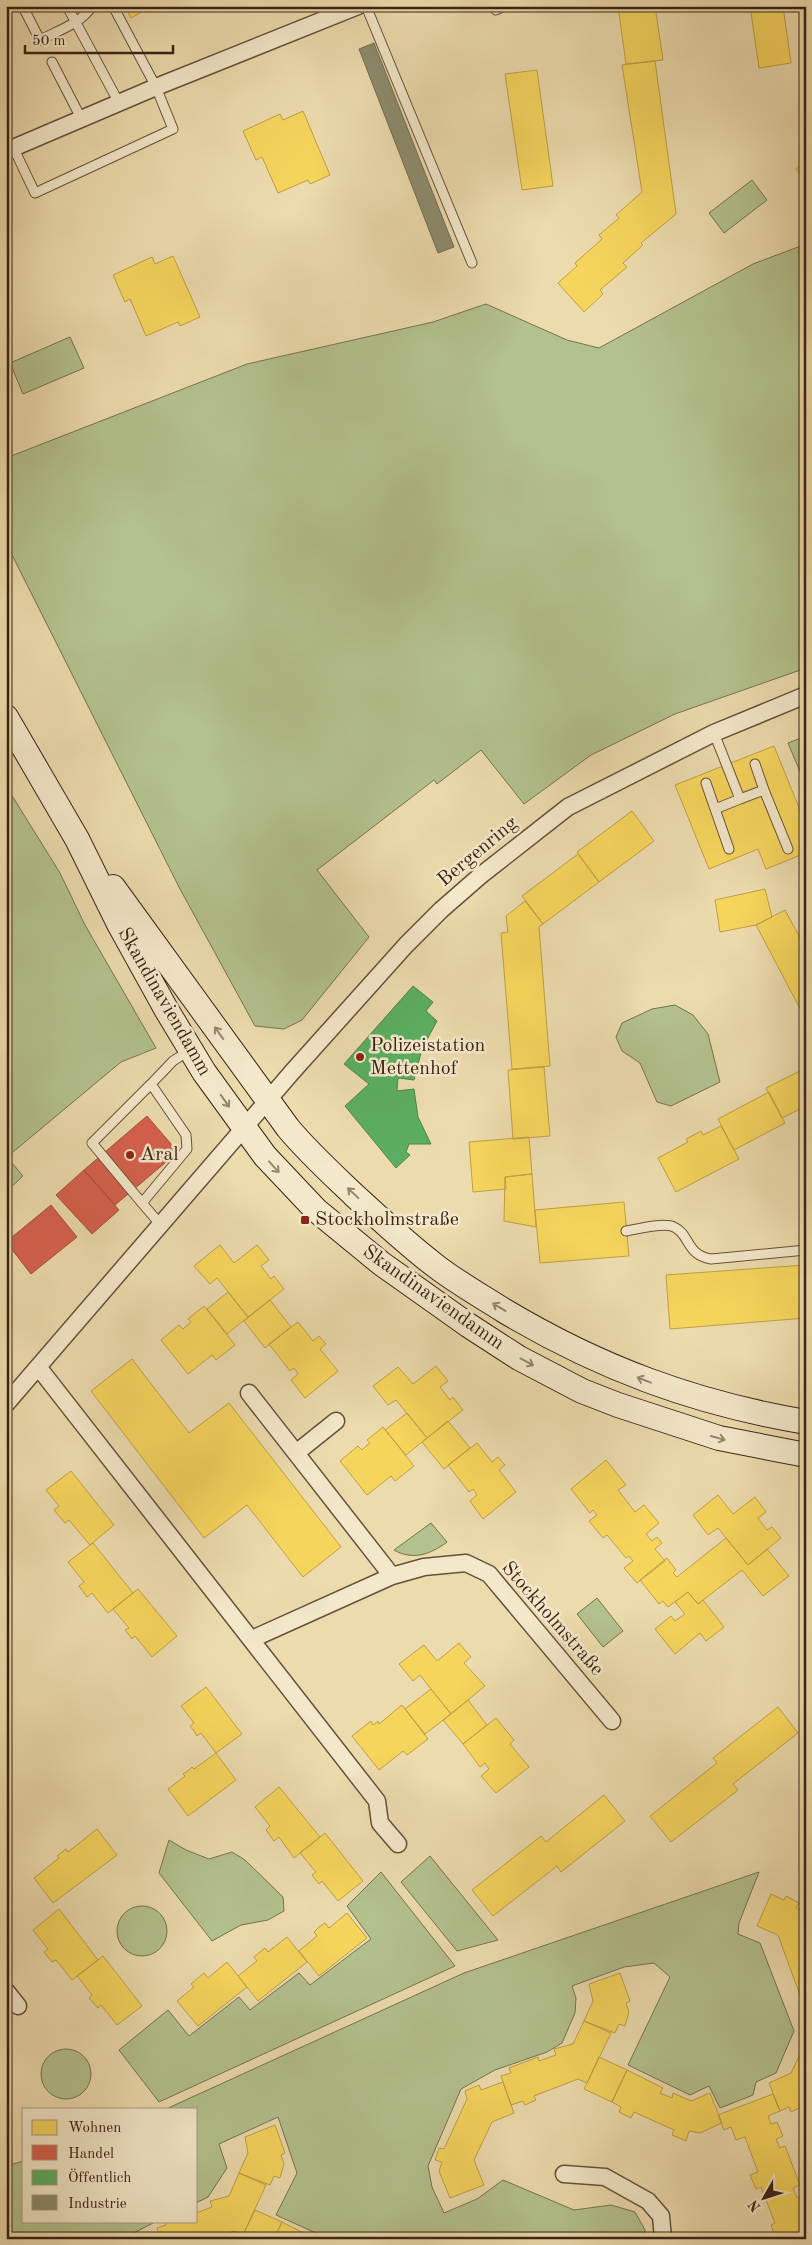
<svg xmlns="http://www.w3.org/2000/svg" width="812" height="2245" viewBox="0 0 812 2245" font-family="'Old Standard TT',serif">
<rect width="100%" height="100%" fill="#ecdbad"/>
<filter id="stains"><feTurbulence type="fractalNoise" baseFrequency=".004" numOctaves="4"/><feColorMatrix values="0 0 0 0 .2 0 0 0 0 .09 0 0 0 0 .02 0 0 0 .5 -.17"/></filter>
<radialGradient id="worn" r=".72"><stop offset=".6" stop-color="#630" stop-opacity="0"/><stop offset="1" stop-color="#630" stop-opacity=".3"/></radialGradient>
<path fill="#b3c18d" stroke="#767250" d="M752,180L767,200L724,233L709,213Z
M806,244V668L675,714L591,755L524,804L481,750L437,784L434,780L317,870L369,937L302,1020L284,1029L255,1026L180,889L6,543V458L247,364L433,322L486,304L567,340L599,348L753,264Z
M70,337L84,368L23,394L10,363Z
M806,736V786L788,743Z
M6,786L60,873L85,925L156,1048L121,1062L7,1157L23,1176L6,1192Z
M675,1005L693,1015L708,1034L720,1082L671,1106L657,1102L640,1063L622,1051L616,1037L622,1023L652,1009Z
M431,1523L447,1542C431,1554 413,1561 394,1550Z
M597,1598L623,1631L603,1647L577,1614Z
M169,1840L186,1850L209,1859L232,1852L245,1860L283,1897L284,1911L268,1920L241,1925L212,1941L159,1873Z
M430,1856L498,1940L457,1951L401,1882Z
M381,1872L455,1966L159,2102L119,2050L168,2010L189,2036L239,1997L250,2010L299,1973L310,1985L371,1939L347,1906Z
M759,1872L739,1923L738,1934L760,1943L794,2031L776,2073L756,2082L753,2095L720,2108L709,2086L690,2095L628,2065L670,1977L654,1963L624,1967L572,1986L576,1998L575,2013L562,2043L547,2052L495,2070L461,2089L428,2166L432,2187L444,2213L477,2199L503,2180L574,2210L611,2205L635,2212L645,2230L643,2239H329L276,2215L297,2173L278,2117L219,2144L227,2168L208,2197L196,2203V2109H166L464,1973Z
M117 1931a25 25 0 1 1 50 0a25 25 0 1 1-50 0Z
M41 2074a25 25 0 1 1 50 0a25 25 0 1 1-50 0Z
M24,2161V2221H157L122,2239H6V2166Z"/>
<path fill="#f6d55c" stroke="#bda046" d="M125,6H153L131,18Z
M618,6H655L663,60L626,64Z
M750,6H783L791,63L759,68Z
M655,61L676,214L641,243L643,245L623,263L627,267L600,290L603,294L584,312L558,283L577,266L575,263L602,239L599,235L619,218L616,215L642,192L622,65Z
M537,70L553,186L522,190L505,74Z
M303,111L330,175L310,184L308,180L278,193L262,157L256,160L243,131L280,114L283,120Z
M806,161V181L796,169Z
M173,256L200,317L180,326L178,322L146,336L130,299L125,302L113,275L152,257L155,264Z
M774,746L806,825V853L766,869L758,849L709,869L675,785Z
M632,811L654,841L599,882L577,852Z
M578,854L599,882L543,924L522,896Z
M765,889L772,917L756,925L720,932L715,900Z
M525,901L543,924L539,927L550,1066L512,1069L501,933L508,932L506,916Z
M785,910L806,949V1020L756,925Z
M544,1067L550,1136L513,1139L508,1070Z
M806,1068V1106L782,1118L766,1088Z
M769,1092L785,1123L734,1150L718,1119Z
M721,1126L739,1159L676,1192L658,1158L688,1142L686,1139L701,1131L703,1135Z
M529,1137L532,1174L505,1177L506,1189L473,1192L469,1142Z
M532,1174L536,1227L504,1221L505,1177Z
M624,1202L629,1256L540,1263L535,1210Z
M220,1245L234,1263L257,1245L269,1260L261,1266L271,1279L274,1276L284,1289L248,1317L217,1278L210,1284L194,1266Z
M805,1265L806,1318L670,1329L666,1275Z
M228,1292L248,1317L227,1334L207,1309Z
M270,1300L291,1327L265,1348L244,1321Z
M204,1306L235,1345L216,1360L212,1355L188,1374L161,1340L179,1325L183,1329L191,1322L188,1319Z
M298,1322L313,1341L319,1336L326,1344L320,1349L338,1371L305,1398L291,1380L298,1374L294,1368L290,1371L269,1344Z
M132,1359L189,1433L229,1403L341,1547L303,1577L247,1505L204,1538L91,1391Z
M436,1366L448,1381L440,1387L450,1400L453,1397L463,1410L427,1438L396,1400L388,1405L373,1386L398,1367L413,1384Z
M407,1413L427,1438L406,1455L385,1430Z
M448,1421L470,1448L444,1469L422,1442Z
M383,1427L414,1466L395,1481L391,1476L367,1495L340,1461L358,1446L362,1450L366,1446L370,1443L367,1440Z
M477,1443L492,1462L498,1457L505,1465L499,1470L516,1492L483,1519L470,1501L477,1495L473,1489L469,1492L448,1465Z
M606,1460L626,1485L618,1490L635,1512L644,1505L659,1523L646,1534L652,1541L657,1537L662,1543L655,1549L665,1561L637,1583L624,1568L633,1561L629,1556L626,1558L607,1535L603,1538L589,1521L597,1515L593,1510L590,1513L571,1489Z
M71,1471L114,1525L90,1545L69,1520L65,1523L54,1510L59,1506L46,1490Z
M718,1495L733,1514L755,1497L766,1512L758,1518L767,1530L772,1527L781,1538L748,1565L718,1528L708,1535L693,1515Z
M726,1538L748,1565L767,1549L789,1576L763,1596L742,1570L698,1604L688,1592L668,1607L663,1601L659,1604L640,1580L667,1558L676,1570L673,1573L677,1577Z
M93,1543L133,1593L108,1613L92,1593L87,1597L79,1586L84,1582L68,1562Z
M138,1589L177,1636L152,1657L135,1636L132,1639L125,1630L129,1628L113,1609Z
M688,1592L698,1604L703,1600L724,1627L706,1641L700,1633L675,1654L655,1629L671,1616L675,1621L685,1614L675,1602Z
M459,1643L471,1657L464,1663L485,1686L451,1714L420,1675L413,1681L399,1664L424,1645L437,1661Z
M206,1687L242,1734L216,1753L201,1733L197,1736L194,1731L190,1726L194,1723L181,1706Z
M431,1689L451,1714L425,1734L405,1709Z
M468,1700L487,1725L463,1744L443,1720Z
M402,1705L428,1739L407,1755L403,1751L379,1770L352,1736L371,1721L373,1725L378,1721L379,1724Z
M778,1707L798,1733L733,1784L738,1790L671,1842L650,1816L717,1763L713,1758Z
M496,1718L514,1740L510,1744L529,1767L496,1793L481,1776L489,1769L485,1763L480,1767L463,1744Z
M216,1753L236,1780L188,1816L168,1789L185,1776L183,1774L189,1770L192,1767L194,1769Z
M279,1787L320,1837L294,1858L279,1837L274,1841L266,1830L270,1826L255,1807Z
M604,1795L625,1821L561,1872L557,1866L493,1916L472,1890L541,1836L546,1842Z
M97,1829L117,1855L53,1903L34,1878L59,1858L57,1856L66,1849L68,1852Z
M325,1833L363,1881L338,1901L322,1881L319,1884L312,1875L316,1872L300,1853Z
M771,1894L784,1900L786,1896L799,1903L796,1908L806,1914L804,2006L778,1935L757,1926Z
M59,1909L98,1960L72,1980L56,1960L52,1962L44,1952L48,1949L33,1930Z
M347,1913L367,1938L319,1976L299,1951L317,1936L314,1932L319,1927L325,1923L329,1928Z
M287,1937L307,1962L258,2001L238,1976L257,1961L254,1957L265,1948L268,1952Z
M103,1956L142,2006L117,2025L101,2005L98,2008L89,1998L92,1995L77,1976Z
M227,1962L247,1987L198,2026L177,2001L194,1987L191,1984L198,1978L204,1973L208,1978Z
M620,1973L630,2001L626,2003L629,2012L625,2026L619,2024L615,2033L584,2021L593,2001L589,1984Z
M584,2021L611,2033L587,2083L578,2079L534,2096L536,2100L525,2105L523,2101L511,2105L501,2076L511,2073L509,2068L538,2057L539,2061L556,2055L554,2049L573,2044Z
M806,2042V2105L791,2112L789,2107L780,2111L769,2083L791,2073Z
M599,2057L627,2070L612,2102L584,2089Z
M627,2070L663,2088L660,2093L672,2098L673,2093L691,2101L710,2093L722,2123L700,2133L689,2131L686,2141L672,2135L674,2130L634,2112L631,2118L619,2112L621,2107L612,2102Z
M503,2082L514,2113L492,2122L474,2160L484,2185L450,2198L439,2171L442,2162L435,2160L439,2148L444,2149L467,2099L465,2091L479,2085L481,2090Z
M773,2094L780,2111L768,2116L771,2124L777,2122L783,2136L776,2139L780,2148L785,2146L800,2185L793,2188L797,2198L801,2196L806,2207V2211L801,2213L804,2222L806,2221V2239H767L775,2236L771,2225L775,2223L761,2187L756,2189L750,2175L758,2172L745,2137L736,2140L731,2127L724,2130L718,2115Z
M275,2125L285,2153L281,2155L284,2164L280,2178L274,2176L270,2185L239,2173L248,2153L245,2137Z
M239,2173L266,2185L243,2235L234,2231L214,2239H160L157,2228L166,2225L165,2221H196V2213L212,2207L210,2201L229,2196Z
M255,2210L282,2222L274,2239H241Z
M282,2222L315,2239H274Z
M764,2233L767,2239H749Z"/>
<path fill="#d6604d" stroke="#a74e3c" d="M147,1116L178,1152L115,1205L84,1170Z
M84,1170L119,1210L92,1234L56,1195Z
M51,1205L77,1237L31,1274L6,1242Z"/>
<path fill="#5aae61" stroke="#50844a" d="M413,986L433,1002L426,1011L437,1021L422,1049L414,1080L398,1078L397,1091L414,1089L418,1117L431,1144H409L406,1152L410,1155L396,1168L345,1106L369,1084L344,1064Z"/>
<path fill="#8c8c6e" stroke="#736c53" d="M374,43L454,247L438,253L359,49Z"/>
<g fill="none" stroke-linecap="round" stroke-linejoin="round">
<g stroke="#66513a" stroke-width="11">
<path id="lane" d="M67,6L119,103
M366,6L472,263
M23,7L40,40C57,31 82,23 92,6
M496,10L505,6
M52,62L82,120
M14,149L35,193L173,129L156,87L113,6
M714,733L740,799L715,809L729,849
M755,764L764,790
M706,783L715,809
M740,799L764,790L788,849
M142,1203L92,1143L151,1084
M160,1224L142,1203L187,1149L186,1135L151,1084L173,1061L190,1050
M626,1231C638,1229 664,1222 674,1227C690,1234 686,1255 711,1259L806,1250"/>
</g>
<g stroke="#66513a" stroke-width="19">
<path id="street" d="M6,151L156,87L358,6
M39,1368L377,1801L380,1823L398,1844
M249,1393L392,1576
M6,1404L293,1071L406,945L441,910L480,876L568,807L714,733L806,695
M296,1453L336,1421
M252,1639L392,1576L424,1567L466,1563L489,1574L612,1721
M6,1991L18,2006
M564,2174L605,2177L648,2201L661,2216L663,2239"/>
</g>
<g stroke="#392314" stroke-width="26">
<path id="secondary" d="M6,717L77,839L119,924L166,1009L204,1072L265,1156L316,1210L382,1264L468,1325L519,1358L582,1391L618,1405L719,1438L806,1455
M113,887L288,1128C308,1152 331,1173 354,1195C381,1220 408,1245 437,1267C458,1283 481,1296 503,1310C600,1368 694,1403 806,1422"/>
</g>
<use href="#lane" stroke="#f3e8ca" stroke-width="9"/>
<use href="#street" stroke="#f3e8ca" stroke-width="16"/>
<use href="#secondary" stroke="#f3e8ca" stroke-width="24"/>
</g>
<defs><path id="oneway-shaft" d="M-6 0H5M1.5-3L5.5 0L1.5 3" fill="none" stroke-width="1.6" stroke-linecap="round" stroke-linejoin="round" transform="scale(1.25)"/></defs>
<g stroke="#96866f">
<use href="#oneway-shaft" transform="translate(219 1033) rotate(-125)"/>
<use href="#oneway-shaft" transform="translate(225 1101) rotate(55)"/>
<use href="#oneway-shaft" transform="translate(274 1167) rotate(48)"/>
<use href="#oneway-shaft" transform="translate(353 1193) rotate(-137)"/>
<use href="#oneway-shaft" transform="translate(499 1307) rotate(-149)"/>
<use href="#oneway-shaft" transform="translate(527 1362) rotate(28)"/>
<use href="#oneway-shaft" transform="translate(644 1380) rotate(-159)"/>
<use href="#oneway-shaft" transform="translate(718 1438) rotate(15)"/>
</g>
<g fill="#8f2418" stroke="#f3e8ca" stroke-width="2">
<circle cx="360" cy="1057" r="5"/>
<circle cx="130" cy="1155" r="5"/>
<rect x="300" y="1215" width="10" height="10" rx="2.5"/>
</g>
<g text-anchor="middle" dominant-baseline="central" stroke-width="5" stroke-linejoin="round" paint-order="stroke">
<g font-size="20" fill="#392314" stroke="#f3e8ca">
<text transform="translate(478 852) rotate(-40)">Bergenring</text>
<text transform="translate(164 1002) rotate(60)">Skandinaviendamm</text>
<text transform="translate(433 1298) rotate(35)">Skandinaviendamm</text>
<text transform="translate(552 1619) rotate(49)">Stockholmstraße</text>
</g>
<g font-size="20" fill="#392314" stroke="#f3e8ca" text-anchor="start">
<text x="370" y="1046">Polizeistation<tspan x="370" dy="23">Mettenhof</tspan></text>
<text x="140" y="1155">Aral</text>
<text x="315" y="1220">Stockholmstraße</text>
</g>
</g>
<rect width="812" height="2245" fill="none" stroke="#ecdbad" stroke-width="25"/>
<rect x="8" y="8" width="797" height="2230" fill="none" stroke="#392314" stroke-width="2.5"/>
<rect x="12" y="12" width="787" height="2220" fill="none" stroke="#392314"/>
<rect x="22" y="2108" width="175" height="115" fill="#f3e8ca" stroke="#a99981"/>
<rect x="32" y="2120" width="25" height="15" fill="#f6d55c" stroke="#a99981"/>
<text x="68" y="2132" font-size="15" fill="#392314">Wohnen</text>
<rect x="32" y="2145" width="25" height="15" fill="#d6604d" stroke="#a99981"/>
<text x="68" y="2158" font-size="15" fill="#392314">Handel</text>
<rect x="32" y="2170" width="25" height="15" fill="#5aae61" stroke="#a99981"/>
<text x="68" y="2182" font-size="15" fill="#392314">Öffentlich</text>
<rect x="32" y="2195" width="25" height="15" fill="#8c8c6e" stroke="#a99981"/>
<text x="68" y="2208" font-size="15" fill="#392314">Industrie</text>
<g transform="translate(764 2198) rotate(231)" stroke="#f3e8ca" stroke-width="4" paint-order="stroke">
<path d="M0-4L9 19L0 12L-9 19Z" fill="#392314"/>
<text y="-8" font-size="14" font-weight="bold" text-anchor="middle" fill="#392314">N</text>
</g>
<path d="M25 45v8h148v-8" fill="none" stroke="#392314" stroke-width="2.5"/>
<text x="32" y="45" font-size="15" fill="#392314" stroke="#f3e8ca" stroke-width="4" paint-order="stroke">50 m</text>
<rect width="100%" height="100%" filter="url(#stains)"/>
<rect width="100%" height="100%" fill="url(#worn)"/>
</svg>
